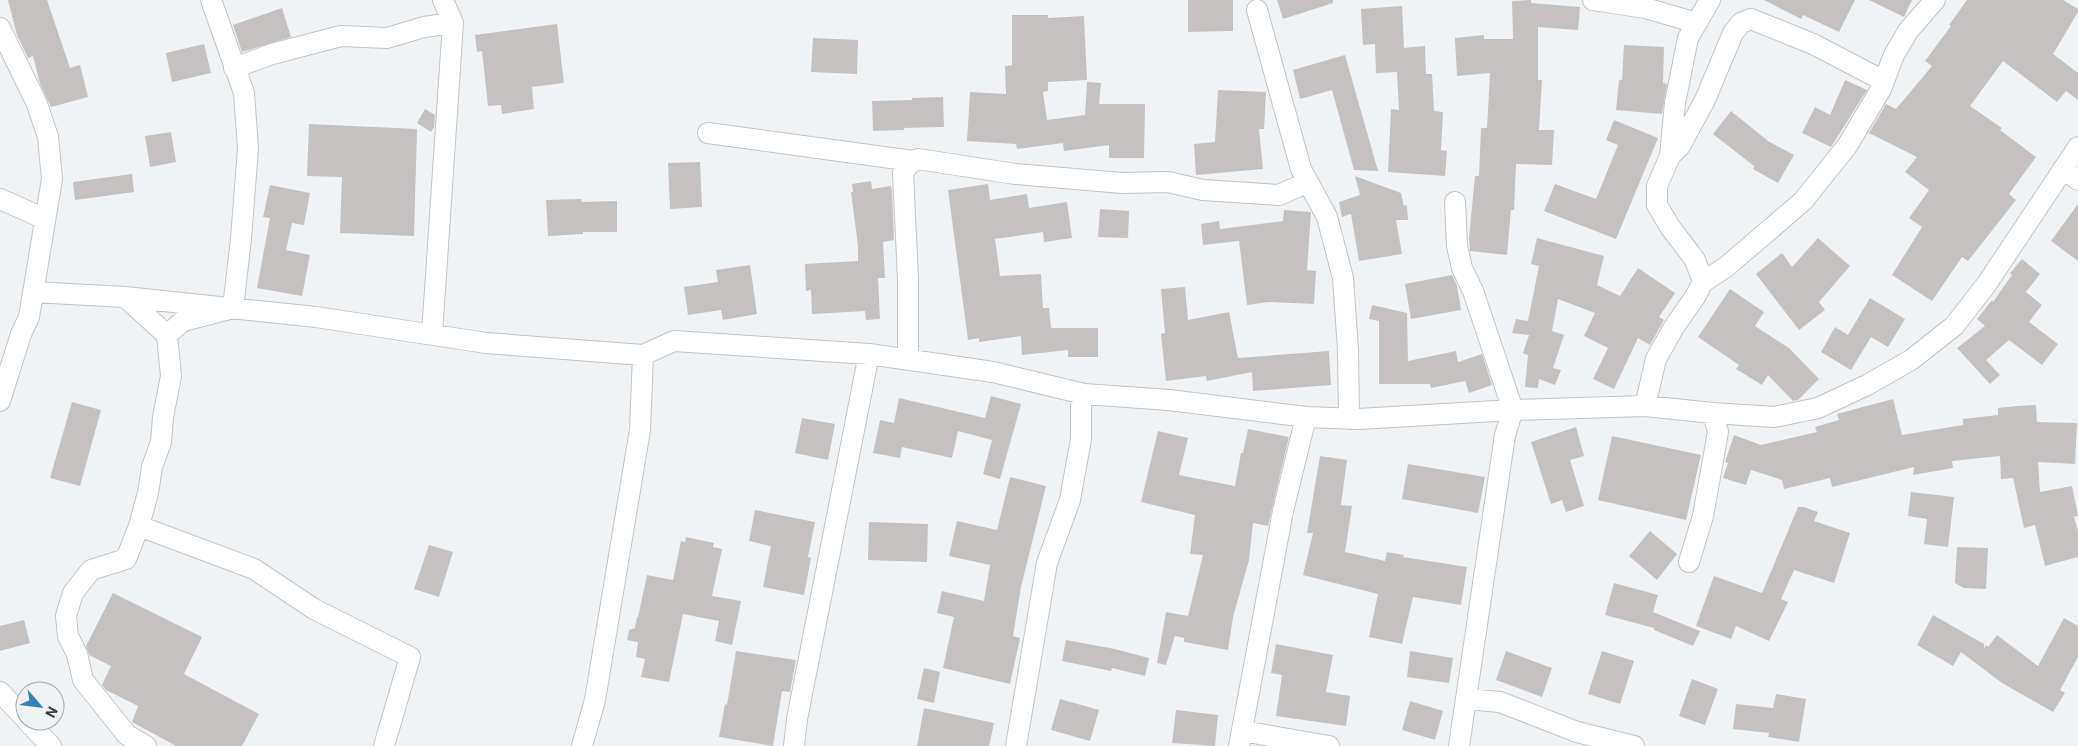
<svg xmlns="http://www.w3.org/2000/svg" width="2078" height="746" viewBox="0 0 2078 746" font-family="Roboto,sans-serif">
<rect width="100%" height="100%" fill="#f0f3f5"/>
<path fill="#c6c1c1" d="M8,0H47L70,68L80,65L88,97L51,107L40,84L33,56L28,58L17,35Z
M1188,0H1233V31L1188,32Z
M1277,0H1333V3L1283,19Z
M1531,0V3L1580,7L1578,30L1538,27V80H1542L1539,130H1554L1552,165L1516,164L1514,210H1511L1507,255L1470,251L1469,238L1475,176H1479L1481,128H1487L1490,73L1457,76L1455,38L1484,35V39H1513L1512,1Z
M1764,0H1855L1839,32L1803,15L1801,19Z
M1869,0H1912L1904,17Z
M1967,0H2063L2078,9V12L2053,54L2078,73V100L2066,91L2057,102L2003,61L1970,106L2002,128L2000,130L2036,157L2009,194L2016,200L1968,261L1962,257L1932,301L1892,275L1922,227L1909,218L1929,190L1905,172L1917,157L1869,133L1886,104L1896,109L1932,66L1925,61L1951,26L1949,25Z
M1402,6L1404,48L1425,46L1426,74H1432L1434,111L1443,112L1441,150L1447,151L1445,176L1388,172L1391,109L1399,110L1397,72L1376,73L1375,44L1363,45L1361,9Z
M282,8L291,37L242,52L233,25Z
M1012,15H1048V18L1084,16L1087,80L1048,82V91L1043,92L1047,120L1085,115L1087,82L1101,83L1099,104H1145L1144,158H1109V145L1064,151L1063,143L1017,149L1016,144L967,141L970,92L1006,94L1005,66L1012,65Z
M557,24L564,83L532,87L534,109L502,114L501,105L488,106L482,51L477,52L475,35Z
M813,38L858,40L857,74L811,72Z
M204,44L211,73L172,82L166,53Z
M1624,45L1664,47L1663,83L1667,84L1662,114L1616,110L1619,80H1622Z
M1345,55L1378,171L1354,170L1332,90L1300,99L1293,70Z
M1845,80L1867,90L1831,147L1802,133L1815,107L1830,115Z
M1218,90L1266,92L1264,129H1259L1263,169L1196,175L1194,144L1215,142Z
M943,97L944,127L904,128V130L873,131L872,101L912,100V98Z
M425,109L435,115L434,127L431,132L417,123Z
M1731,111L1768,141L1794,155L1778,183L1753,169L1754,166L1713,134Z
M1614,120L1658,138L1616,239L1544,211L1555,184L1596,199L1618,145L1606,140Z
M309,124L417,129L414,236L340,233L342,177L307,176Z
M171,132L176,162L150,167L145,136Z
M700,162L702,207L670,209L668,163Z
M132,174L134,192L75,200L73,182Z
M1355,176L1401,193L1404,206L1407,205L1408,220H1396L1402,254L1359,261L1351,214L1342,217L1339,202L1360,195Z
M871,181L872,189L891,186L892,191L894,240L883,242L885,278H878L880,319L866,320L865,311L812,314L811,290L806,291L805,264L858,261V246L851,192H853L852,184Z
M988,184L990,200L1027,194L1029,208L1067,202L1072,238L1044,242L1043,232L995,239L1000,276L1041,274L1043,308H1049L1051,328H1098V357H1068V350L1022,355L1021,336L979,342V338L968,340L948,190Z
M270,185L310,193L304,225L292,223L286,250L310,255L302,296L257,288L270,218L263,217Z
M581,199L582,202L617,201V232H583V234L548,236L546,200Z
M2078,204V261L2051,241Z
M1100,209L1129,211L1128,238L1098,237Z
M1284,210L1311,212L1307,270L1316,271L1314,304L1269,302L1247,305L1239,241L1203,245L1201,224L1219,221L1220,229L1283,221Z
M1537,238L1604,256L1597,285L1620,296L1638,268L1675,293L1659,317L1664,320L1650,345L1638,338L1614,389L1593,379L1608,348L1584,336L1595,313L1558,299L1552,331L1564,335L1553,368L1561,370L1555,385L1539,379L1538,388L1525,387L1528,355L1523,353L1529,335L1512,333L1516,319L1528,321L1539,266L1531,264Z
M1818,238L1850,266L1819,302L1825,310L1799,330L1756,274L1782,253L1792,267Z
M2022,259L2040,274L2026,292L2042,305L2029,322L2058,344L2042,365L2009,340L1986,360L2000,375L1990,384L1957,348L1985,326L1977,319L1992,300L1993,302L2012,275L2010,273Z
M750,265L757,314L723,320L721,310L688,315L684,287L718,282L716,270Z
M1452,275L1457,285L1461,310L1411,319L1405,284Z
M1185,287L1188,320L1229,312L1238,358L1329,351L1331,385L1253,391L1252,372L1207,381L1206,376L1166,381L1161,334L1165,333L1161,289Z
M1730,289L1764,312L1755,326L1789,348L1819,379L1798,400L1793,401L1768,375L1762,385L1736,369L1739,365L1698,337Z
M1870,298L1905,319L1888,347L1871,337L1851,370L1821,352L1835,327L1848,335Z
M1372,305L1407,313L1408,361L1456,351L1458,362L1482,354L1492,385L1469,393L1465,381L1431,388L1430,384H1379V321L1369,319Z
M991,396L1021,404L1000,479L983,474L992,440L958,431L952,458L902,447L900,458L873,453L880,420L894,423L899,398L985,418Z
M1893,399L1902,435L1963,425V419L1998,415V408L2017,406L2036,405L2037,422L2077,423L2075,464L2038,462L2040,492L2072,486L2078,516L2074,517L2078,531V557L2045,566L2035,525L2024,528L2013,478L2001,479L2000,456L1952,461L1953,468L1913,475L1914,467L1832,487L1830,478L1784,489L1782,480L1751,470L1746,485L1723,478L1728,463L1725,462L1734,435L1761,445L1817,432L1815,427L1839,420L1837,414Z
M72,402L101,410L80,486L50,478Z
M802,418L835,424L828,460L795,453Z
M1576,427L1584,456L1570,460L1584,506L1566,512L1562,500L1551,504L1531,442Z
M1248,429L1289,437L1268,526L1253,523L1249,560L1233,617L1228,650L1184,642V638L1175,636L1166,665L1157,663L1166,612L1188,616L1203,555L1190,554L1195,515L1141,502L1158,431L1188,438L1179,475L1235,486L1241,453H1243Z
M1612,436L1701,455L1686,520L1598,500Z
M1320,456L1347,460L1341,505L1352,506L1345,552L1385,561L1387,552L1404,555L1403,557L1467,567L1461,605L1413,597L1402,644L1369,637L1378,594L1303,575L1313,533H1307Z
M1408,464L1485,477L1478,513L1402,499Z
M1010,477L1046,486L1021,587L1013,636L1020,638L1010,684L943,668L954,617L937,613L942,591L984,601L990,565L949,556L957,521L997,530Z
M1911,492L1954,497L1948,547L1924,544L1927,519L1908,516Z
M1798,507H1804L1818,512L1814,521L1850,533L1834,583L1794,570L1781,599L1788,602L1769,641L1736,626L1731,639L1696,626L1714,576L1762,593Z
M755,510L815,522L808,557L811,558L804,595L763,587L771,546L749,541Z
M869,522L928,524L927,562L868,560Z
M1650,531L1677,554L1657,580L1629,556Z
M686,537L714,543L713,547L722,549L712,596L741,601L732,645L715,641L719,621L683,614L669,682L641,677L645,659L636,657L638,642L627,640L629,630L635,628L637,617H638L647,575L673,580L681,541L685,542Z
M429,545L453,552L439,597L414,589Z
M1957,547L1988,548L1986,589L1964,588L1955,583Z
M1614,583L1658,595L1653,612L1700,631L1693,646L1654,630V628L1605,615Z
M113,593L202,637L184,674L259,714L242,746H176L132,722L138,706L106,690L102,685L111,666L89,655L86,646Z
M1933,615L1984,644V649L1986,645L1988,647L1997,635L2038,666L2064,618L2078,626V657L2060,690L2065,693L2053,712L2002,683L1961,652L1953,666L1917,645Z
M24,620L30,643L0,651V626Z
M1066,640L1115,649L1149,658L1145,676L1112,668L1111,671L1062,661Z
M1276,644L1333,655L1326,692L1350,696L1346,726L1276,716L1282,675L1271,673Z
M736,651L796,660L790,692L782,691L773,746L719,737L725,704L727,705Z
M1410,651L1453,658L1449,683L1407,677Z
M1506,651L1552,668L1542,697L1496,680Z
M1602,651L1634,661L1620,704L1588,694Z
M924,668L940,672L934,703L917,699Z
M1692,679L1718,689L1705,725L1679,716Z
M1776,694L1806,699L1799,742L1768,737L1769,733L1733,729L1736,704L1773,708Z
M1060,699L1099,710L1090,741L1051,730Z
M1410,701L1443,711L1435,740L1402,730Z
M924,708L994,723L989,746H917Z
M1176,710L1218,715L1215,746L1172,743Z"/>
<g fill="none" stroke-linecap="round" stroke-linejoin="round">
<g stroke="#c1c4c6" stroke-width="22">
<path id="minor" d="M1593,0L1645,8L1697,23
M1257,10L1301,169L1327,217L1343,278L1348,350L1349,419
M0,28L37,104L48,137L52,179L29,317L21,334L0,401
M234,68L272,54L341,36L387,38L424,27L453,23
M708,133L913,161
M1670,156L1680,146L1705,100L1733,33L1741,23L1751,19L1813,44L1884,81
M2063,169L2078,180
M0,199L45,219
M1455,202L1457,246L1462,268L1473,291L1513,410L1505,435L1459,746
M1703,282L1695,260L1670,227L1657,205V186L1670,156L1675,103L1688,38L1710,0
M33,292L125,297L316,317L486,343L643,355L674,341L869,354L993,372L1084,394L1169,400L1306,417L1358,419L1513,410L1645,406L1713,413L1774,417L1818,408L1867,385L1911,360L1954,326L1986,285L2078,147
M125,297L167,335L171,376L163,417L161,442L152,467L148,493L139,526L126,559L91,570L73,593L66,616L68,636L77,654L83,680L127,735L146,746
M432,334L453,23L443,0
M167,335L183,321L233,308L241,239L248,148L244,93L211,0
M908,359V279L903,173L909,164L918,159L1015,174L1122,183L1168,182L1203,190L1279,195L1308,182
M1645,406L1656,359L1674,327L1695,297L1703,282L1726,267L1803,201L1847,146L1881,89L1894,55L1908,31L1935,0
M139,526L254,569L314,609L410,657L384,746
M1689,562L1703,516L1718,432L1713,413
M0,692L25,718
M1466,699L1500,702L1577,732L1634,746
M27,721L51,746
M1242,731L1329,746
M582,746L595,700L640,430L643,355
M794,746L797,719L869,354
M1016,746L1047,563L1070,500L1081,439V393
M1239,746L1283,511L1306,417"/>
</g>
<use href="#minor" stroke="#fff" stroke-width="20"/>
</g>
<g transform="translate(40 706) rotate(118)"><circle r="24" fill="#f0f3f5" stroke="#a6a9aa"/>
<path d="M0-4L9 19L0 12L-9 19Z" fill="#3682b5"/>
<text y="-8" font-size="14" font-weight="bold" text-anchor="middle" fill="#38393a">N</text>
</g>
</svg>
